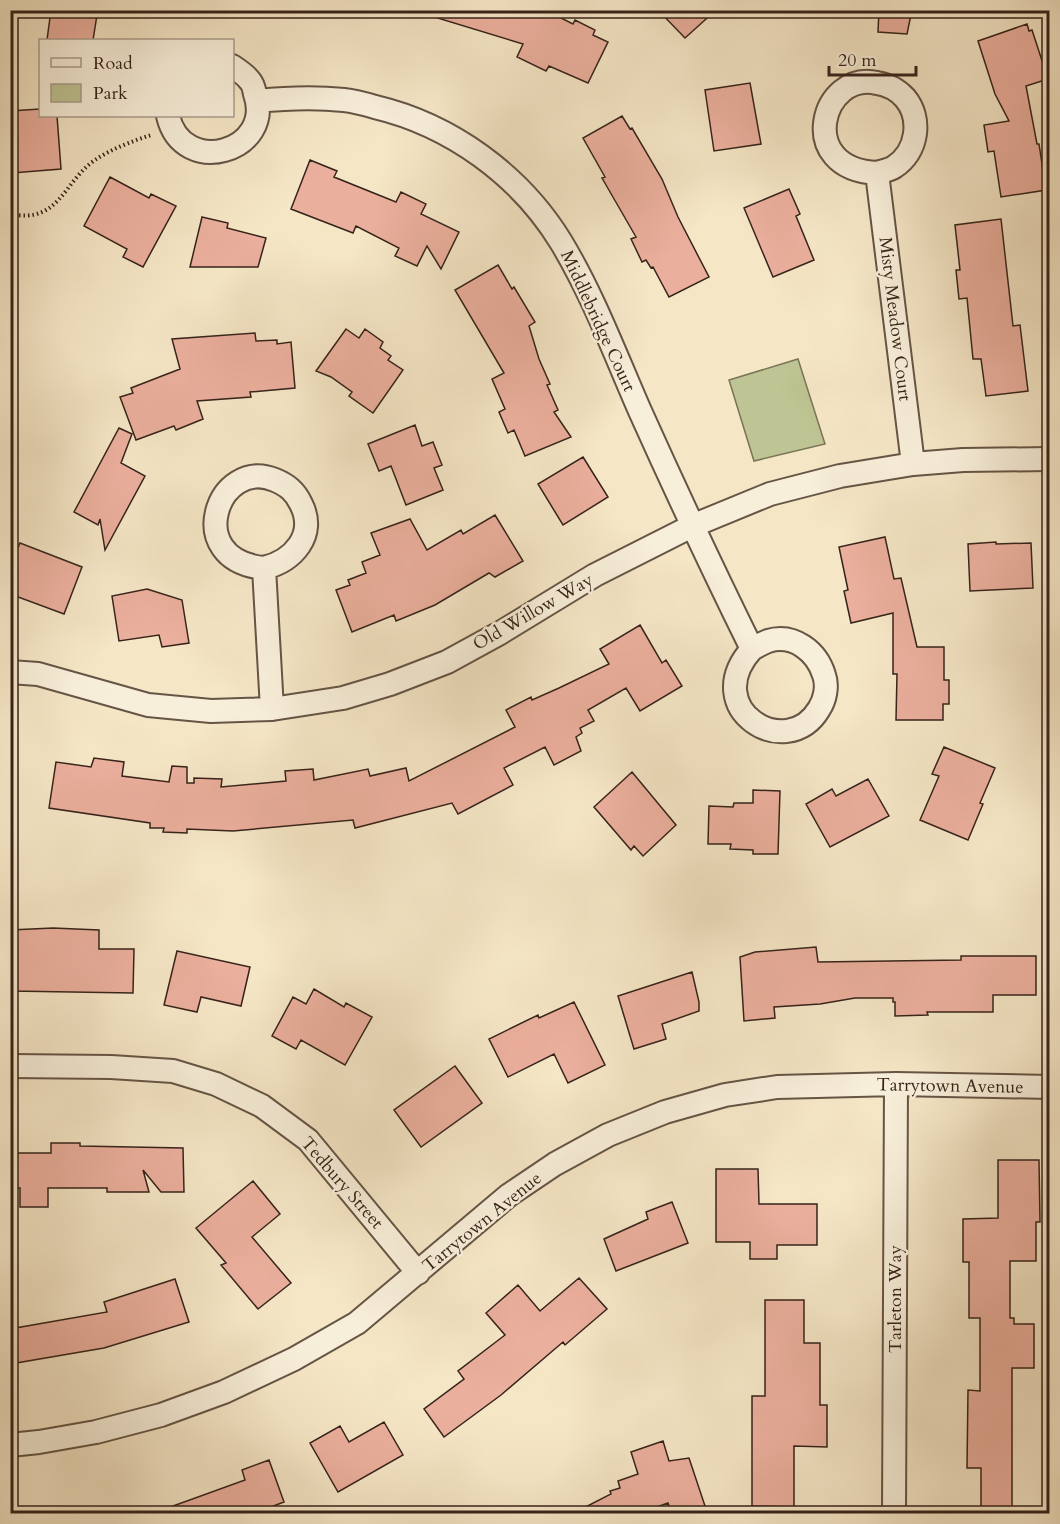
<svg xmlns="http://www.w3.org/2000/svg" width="1060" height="1524" viewBox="0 0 1060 1524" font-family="Cardo,serif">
<rect width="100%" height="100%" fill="#f5e6c6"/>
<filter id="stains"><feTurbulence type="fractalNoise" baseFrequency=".00333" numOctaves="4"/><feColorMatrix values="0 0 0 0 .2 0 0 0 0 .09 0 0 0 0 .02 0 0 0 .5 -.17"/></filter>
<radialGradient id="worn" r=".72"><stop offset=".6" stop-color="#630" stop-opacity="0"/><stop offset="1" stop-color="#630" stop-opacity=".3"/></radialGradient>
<path fill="#bec493" stroke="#7a7456" stroke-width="1.5" d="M798,359L825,444L754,461L729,380Z"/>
<path fill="#ebaf9d" stroke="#36231a" stroke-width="1.5" d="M51,10L97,15L93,40H47Z
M432,10H545L573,24L575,20L595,30L593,35L608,42L588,83L549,66L546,71L517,57L523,44L431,16Z
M658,10H716L685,38Z
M879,10H912L907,34L878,32Z
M1027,24L1029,31L1032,30L1048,79L1026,86L1037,144H1039L1046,190L1001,197L994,151L988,152L984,125L1009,121L995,94L978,41Z
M750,83L761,144L714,151L705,90Z
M40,109V116H57L61,169L12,173L10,111Z
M622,116L630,129L632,128L662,179L678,217L709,277L669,297L653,267L651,268L646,260L642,262L631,239L636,237L602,178L605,177L583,138Z
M310,160L337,171L334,177L396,202L401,192L426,204L421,214L459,232L441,269L427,246L417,266L395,256L399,248L356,226L353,233L291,209Z
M110,177L149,198L151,194L176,206L143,267L123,257L127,249L84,226Z
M789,189L800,214L796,216L814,260L773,277L744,208Z
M202,217L228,223L227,228L266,238L258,267H190Z
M1001,219L1013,326L1020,325L1028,391L986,396L981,359H973L967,298L959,299L956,270H960L955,225Z
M498,265L512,289L514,287L535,322L529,326L539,359L550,384L547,385L558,410L554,412L571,437L525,456L514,430L508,433L499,412L505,409L492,379L504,373L455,290Z
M346,329L359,338L365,329L383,342L380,348L391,356L388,360L403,370L373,413L349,396L352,392L331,377L316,371Z
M255,333L256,341L277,340V344L291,342L295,388L250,392L251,397L197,401L203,419L176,430L174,426L136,440L120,397L133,393L131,388L180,369L172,339Z
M415,425L422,446L433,442L442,465L434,468L443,490L406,505L391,466L379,471L368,444Z
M119,428L132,434L121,463L145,476L105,550L100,519L98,525L74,512Z
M583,457L608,497L563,525L538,484Z
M495,515L523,561L495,577L489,573L435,605L396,621L394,615L352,632L336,590L350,585L348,580L366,573L362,562L380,555L371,533L410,519L427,550L461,530L463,534Z
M885,537L894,579L901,578L917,647H944V680H949V704H943V720H896L897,674H893V613L851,623L844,591L848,590L839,547Z
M996,542V544L1031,543L1033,588L970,591L968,544Z
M20,543L82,567L64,614L10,594V566Z
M147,589L182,600L189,643L162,647L159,635L119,641L112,596Z
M640,625L662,663L666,660L682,686L640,711L626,688L588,710L594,721L580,728L582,733L576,737L581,751L554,765L545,747L504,768L513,785L458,814L452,803L355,828L353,820L233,831L187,829V833L163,832L164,828H150V823L49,808L56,762L91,767L94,758L124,762L122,776L169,782L172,766L187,767V783H194V778L222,779L221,787L286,781L285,771L313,769L314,780L368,769L370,776L406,768L409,781L515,727L506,710L531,697L532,700L559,688L609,664L600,649Z
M944,747L995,768L980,803L983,804L968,840L920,820L939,776L932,774Z
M632,772L676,825L643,856L634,846L631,850L594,807Z
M868,779L889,816L830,847L806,804L832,789L836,796Z
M753,790L780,791L778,854H753V850L730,849L731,844H708L709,806L733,807L734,803H753Z
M53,928L99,930V949H134L133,993L10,991V930Z
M816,947L818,962L961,960V956H1036V995H993V1012H927L928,1015L895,1016V1002H893V998H855L820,1004L774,1007L775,1018L744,1021L740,957L755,952Z
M177,951L250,967L241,1006L201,997L197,1012L164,1005Z
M692,972L699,1002V1011L662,1024L666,1039L634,1049L618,996Z
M314,989L344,1007L346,1003L372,1017L345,1065L301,1040L296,1049L272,1036L293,997L306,1004Z
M574,1002L605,1065L568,1083L554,1054L508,1077L489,1039L538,1015L539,1018Z
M455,1066L482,1103L421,1147L394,1110Z
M51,1143H80V1146L183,1148L184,1192H161L143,1170L149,1192H107V1188H48V1207H20V1188H10V1153H51Z
M998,1160H1039L1040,1222H1036V1261H1010V1318H1014V1324H1034V1368H1012V1514H981V1468H967L968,1390L980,1391V1318H969V1262H963V1219L998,1218Z
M716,1169H758L759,1204H817V1245H777V1259H750V1242H716Z
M253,1181L280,1214L252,1237L291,1283L258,1309L221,1265L226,1263L196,1228Z
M672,1202L688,1243L616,1271L604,1239L648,1219L646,1212Z
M579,1278L607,1309L565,1345L563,1342L501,1395L444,1437L424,1409L464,1379L458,1371L505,1335L486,1313L518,1285L540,1311Z
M175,1279L189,1322L104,1348L10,1364V1329L107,1312L104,1302Z
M765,1300H804V1343H820V1405H827V1447L794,1446V1507L752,1506V1396H765Z
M384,1422L403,1455L338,1492L310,1443L340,1426L349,1442Z
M663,1441L669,1461L689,1458L706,1509L694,1513H671L668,1503L637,1514H572L611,1494L610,1491L620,1488L618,1481L638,1474L631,1452Z
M269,1460L284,1502L252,1514H163L162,1510L245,1480L242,1470Z"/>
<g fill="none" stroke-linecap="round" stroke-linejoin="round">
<g stroke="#665445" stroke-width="26">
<path id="street" d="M258,101C287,98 315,97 344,100C354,101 365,104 375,107C451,125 520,175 561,242C593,295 615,354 640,411C676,491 713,570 752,649C698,709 787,763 819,709C825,700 828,686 824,675C817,652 794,633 768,641C763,643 757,646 752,649
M168,116C183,179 275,151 255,94C254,89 253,84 250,81C246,75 238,70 232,66
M877,173C794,169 822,70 877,83C889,85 897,89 905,98C922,118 918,152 894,167C890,170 882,171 877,173L913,464
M264,568C181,560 218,456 275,480C287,485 295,491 301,504C317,535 293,561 264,568L272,709
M10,672L38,674L148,705L211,711L272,709L343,698L390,684L447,662L500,633L595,575L692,526L770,494L840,476L913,464L963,460L1050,459
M10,1066L111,1067L173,1071L216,1084L262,1106L308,1140L418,1273
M10,1445L39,1442L96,1432L161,1415L224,1392L294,1359L357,1323L509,1195L555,1164L608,1135L665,1112L725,1095L777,1087L896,1084L1050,1087
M894,1514L896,1084"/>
</g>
<path stroke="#36231a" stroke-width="4" stroke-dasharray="1.5 3" stroke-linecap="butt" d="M10,214C60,224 62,183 95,160C111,149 133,141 151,135"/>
<use href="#street" stroke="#f8efda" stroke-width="22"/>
</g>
<g text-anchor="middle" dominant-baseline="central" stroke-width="5" stroke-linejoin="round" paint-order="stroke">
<g font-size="18" fill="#36231a" stroke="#f8efda">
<text transform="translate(895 319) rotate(83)">Misty Meadow Court</text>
<text transform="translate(598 321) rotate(65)">Middlebridge Court</text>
<text transform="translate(533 612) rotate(-30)">Old Willow Way</text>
<text transform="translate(950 1086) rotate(1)">Tarrytown Avenue</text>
<text transform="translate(342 1183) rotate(49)">Tedbury Street</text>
<text transform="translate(482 1222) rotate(-39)">Tarrytown Avenue</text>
<text transform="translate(895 1299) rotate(-90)">Tarleton Way</text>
</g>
</g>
<rect width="1060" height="1524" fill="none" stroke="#f5e6c6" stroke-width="36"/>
<rect x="12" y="12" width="1036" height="1500" fill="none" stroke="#36231a" stroke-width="3"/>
<rect x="18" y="18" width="1024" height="1488" fill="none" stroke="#36231a" stroke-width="1.5"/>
<rect x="39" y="39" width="195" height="78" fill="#f8efda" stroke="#aa9d8d" stroke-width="1.5"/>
<rect x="51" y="58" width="30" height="9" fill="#f8efda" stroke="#aa9d8d" stroke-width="1.5"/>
<text x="93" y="69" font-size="18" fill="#36231a">Road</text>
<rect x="51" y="84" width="30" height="18" fill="#bec493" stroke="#aa9d8d" stroke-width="1.5"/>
<text x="93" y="99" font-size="18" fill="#36231a">Park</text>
<path d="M829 66v9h87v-9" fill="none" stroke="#36231a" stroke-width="3"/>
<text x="838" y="66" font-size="18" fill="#36231a" stroke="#f8efda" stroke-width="4.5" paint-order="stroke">20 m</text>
<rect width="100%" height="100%" filter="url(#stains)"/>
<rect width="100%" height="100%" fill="url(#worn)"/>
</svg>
